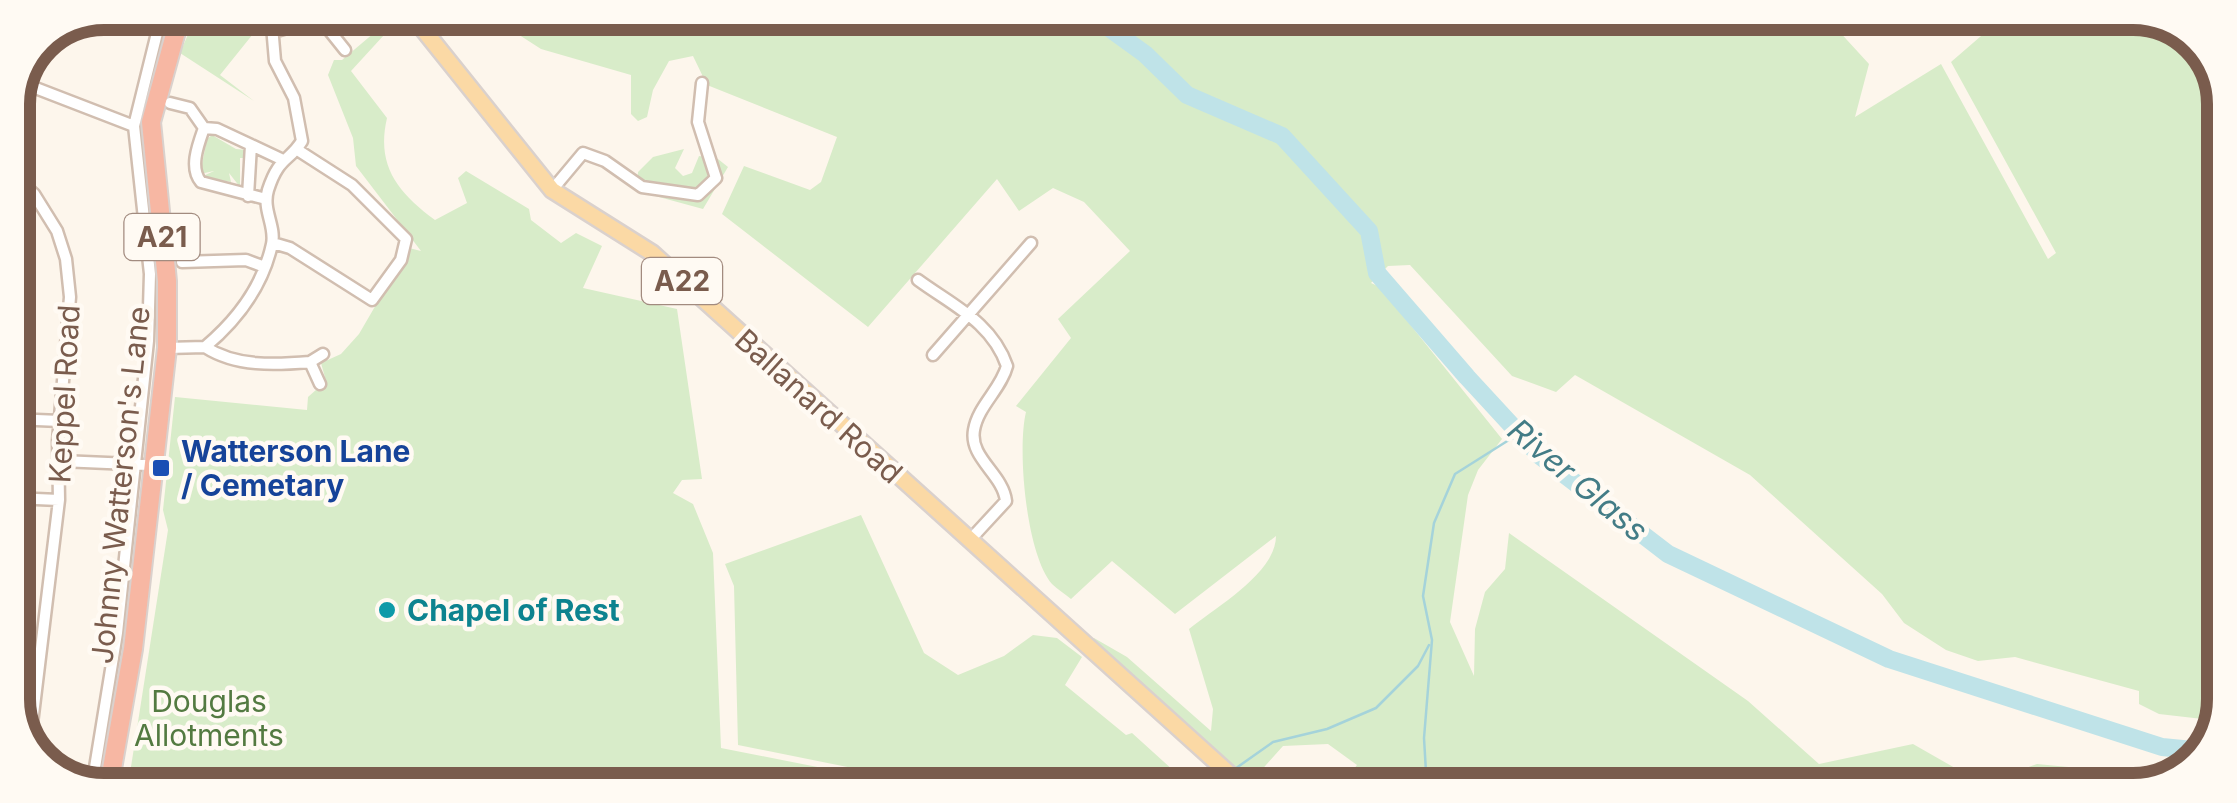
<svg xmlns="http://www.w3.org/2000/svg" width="2237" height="803" viewBox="0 0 2237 803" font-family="Inter,sans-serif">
<rect width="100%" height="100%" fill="#fdf6ec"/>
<path fill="#d8ecc9" d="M485,13L1825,16L1869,64L1855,117L1941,64L2048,259L2056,253L1951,62L2003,17H2162L2205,48L2224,98L2220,721L2159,714L2139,704V691L2015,657L1978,661L1946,650L1904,623L1882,594L1750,475L1575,375L1556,392L1512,376L1410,265L1388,266L1371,283L1380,287L1502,439L1478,470L1468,495L1450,622L1474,676L1475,629L1485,592L1505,569L1509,533L1748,701L1819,764L1913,744L1983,784L2037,764L2110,771L2148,785L2133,790L1481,789L1478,774L1441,789H1338L1357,765L1328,744L1283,746L1249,784L1089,641L1094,638L1127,657L1211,731L1213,709L1189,629C1216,607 1276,573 1276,536L1175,614L1112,561L1071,599C1065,594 1057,589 1052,584C1026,554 1017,449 1026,412L1016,406L1071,338L1058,319L1130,251L1084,202L1053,188L1019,211L997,179L868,327L722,214L744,166L810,190L821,182L837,137L707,85L693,56L669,61L653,90L647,117L638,121L631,114V75L541,49Z
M242,19L261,24L220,75L254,101L180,53L192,25L203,29L206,24L221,26Z
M387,22L384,35L351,71L387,118C376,165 397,192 435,220L467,203L458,178L466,171L529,209L531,220L561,243L576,233L602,246L583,288L677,309L702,479L682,480L673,493L693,504L713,553L721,748L924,788L128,786L168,530L163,510L175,397L307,410L308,397L326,381L321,363L341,354L359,334L409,248L421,251L356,166L353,138L328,75L334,60H342Z
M212,135L236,149L246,150L247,158H240V187L229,173L231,182L201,177L214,171L200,174L207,139Z
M684,149L675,168L683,176L692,173L699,156L718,159L728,167L703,209L637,191L638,172L653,157Z
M861,515L924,653L958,675L1004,656L1033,635L1057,638L1082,657L1065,685L1126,735L1132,733L1174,771L1165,788H952L738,745L734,586L725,564Z"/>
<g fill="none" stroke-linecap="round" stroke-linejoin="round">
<path stroke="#a5d3da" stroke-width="2.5" d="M1232,771L1273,742L1327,729L1376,708L1418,666L1429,645
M1206,788L1221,778
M1427,789L1424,738L1432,640L1423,596L1434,523L1455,474L1520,433"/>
<path stroke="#bfe3e8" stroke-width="18" d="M1091,15L1145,54L1187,95L1282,136L1369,231L1377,273L1467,377L1539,455L1668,554L1889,659L2162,747L2203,751"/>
<g stroke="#d1beb0" stroke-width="15">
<path id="street" d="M104,13L175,33
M191,13L218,20L242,13
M317,15L345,50
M273,32L308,22L316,13
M20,82L134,126
M170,103L190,108L204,128
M13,175L34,194L57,231L66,259L70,297L58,441L59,500L29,748
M552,190L583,153L605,161L642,187L698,195L716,178L698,122L702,83
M248,196L251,145
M266,199L201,182C189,168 198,145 204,128L217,129L281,159
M273,243L290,248L372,300L401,260L406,239L352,185L296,149
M182,262L246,260L262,266
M918,280C952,305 992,322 1007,366C1001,389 978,406 974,430C969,458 1003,474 1006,501L969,541
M205,347C236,367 275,365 310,362L320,384
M167,348L205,347C237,320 263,286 272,244C276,226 262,210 268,190C279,156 289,162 302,141L294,98L275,61L272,26L263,17L247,13
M933,355L1031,243
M310,362L323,354
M13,419L60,421
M61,461L154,465
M13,498L59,500
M92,786L117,633L148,341L150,274L134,126L158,29"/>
</g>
<g stroke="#dad1cd" stroke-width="20">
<path id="primary" d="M410,13L552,190L652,253L1245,788"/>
</g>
<g stroke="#dad1cd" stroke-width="22">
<path id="highway" d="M109,786L133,649L167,348V281L151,122L181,13"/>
</g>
<use href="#street" stroke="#fff" stroke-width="10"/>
<use href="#primary" stroke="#fbd9a5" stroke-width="15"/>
<use href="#highway" stroke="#f7b7a3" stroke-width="18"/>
</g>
<rect fill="#1a4fb4" stroke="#fffaf3" stroke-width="4" x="151" y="458" width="20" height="20" rx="5"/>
<circle fill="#0f9aa8" stroke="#fffaf3" stroke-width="4" cx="387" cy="610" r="10"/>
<g text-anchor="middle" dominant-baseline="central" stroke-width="9" stroke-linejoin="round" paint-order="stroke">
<g fill="#fffaf3" stroke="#a28b7f" stroke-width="2.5">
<rect x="124.5" y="214" width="75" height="46" rx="8"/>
<rect x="642" y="258" width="80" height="46" rx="8"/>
</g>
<g font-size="28" font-weight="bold" fill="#7a5c4d">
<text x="162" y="237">A21</text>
<text x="682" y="281">A22</text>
</g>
<g font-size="30" fill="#7a5c4d" stroke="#fffaf3">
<text transform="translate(64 394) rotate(-87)">Keppel Road</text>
<text transform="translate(819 406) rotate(42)">Ballanard Road</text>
<text transform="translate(120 485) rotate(-84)">Johnny Watterson's Lane</text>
</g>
<g font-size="30" font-weight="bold" fill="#164399" stroke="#fffaf3" text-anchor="start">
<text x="181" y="451">Watterson Lane<tspan x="181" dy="34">/ Cemetary</tspan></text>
</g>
<g font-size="30" font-weight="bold" fill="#0d838f" stroke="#fffaf3" text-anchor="start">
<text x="407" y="610">Chapel of Rest</text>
</g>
<g font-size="30" fill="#537a41" stroke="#fffaf3">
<text x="209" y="701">Douglas<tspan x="209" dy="34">Allotments</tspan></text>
</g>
<g font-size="32" font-style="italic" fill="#437c86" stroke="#fffaf3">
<text transform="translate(1578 480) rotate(40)">River Glass</text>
</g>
</g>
<path d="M0 0H2237V803H0ZM104 30H2133A74 74 0 0 1 2207 104V699A74 74 0 0 1 2133 773H104A74 74 0 0 1 30 699V104A74 74 0 0 1 104 30Z" fill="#fffaf3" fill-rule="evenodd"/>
<path fill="none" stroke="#7a5c4d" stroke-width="12" d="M104 30H2133A74 74 0 0 1 2207 104V699A74 74 0 0 1 2133 773H104A74 74 0 0 1 30 699V104A74 74 0 0 1 104 30Z"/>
</svg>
